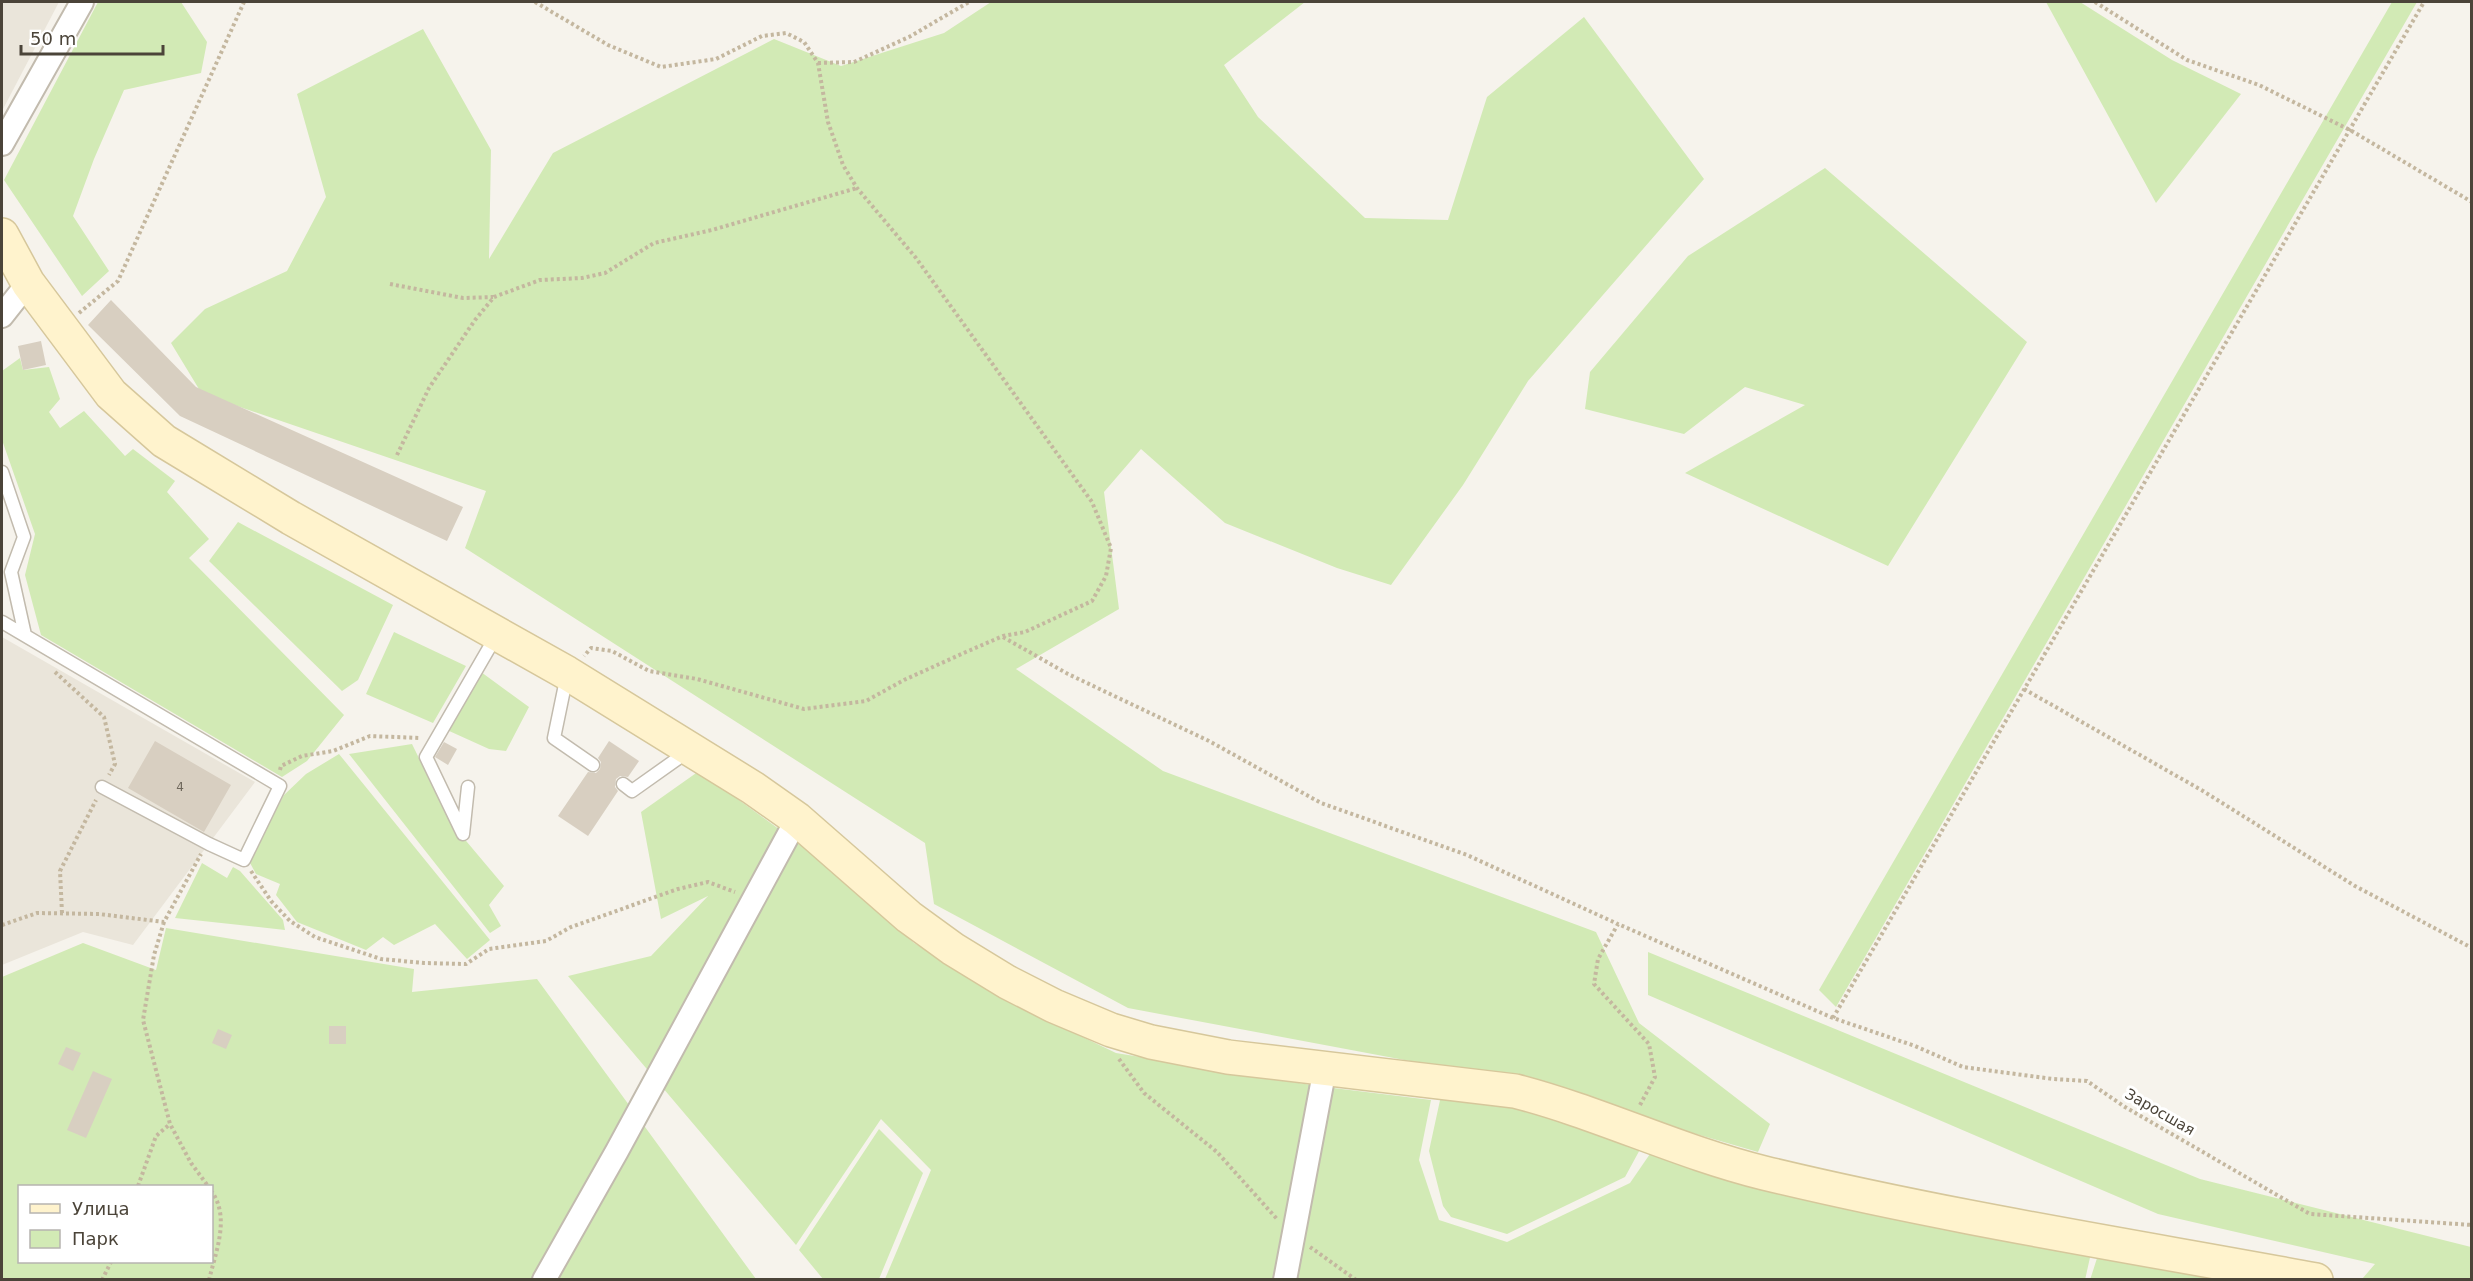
<svg xmlns="http://www.w3.org/2000/svg" width="2473" height="1281" viewBox="0 0 2473 1281" font-family="'DejaVu Sans',sans-serif">
<rect width="100%" height="100%" fill="#f6f3ec"/>
<path fill="#eae5da" d="M2,2H59L2,111Z
M2,637L255,782L133,945L83,932L2,965Z"/>
<path fill="#d2eab5" fill-rule="evenodd" d="M98,2H181L207,42L201,73L124,90L94,159L73,216L109,271L82,296L4,180Z
M991,2H1305L1224,65L1258,117L1365,218L1448,220L1487,97L1584,17L1704,179L1528,381L1463,485L1391,585L1337,568L1225,523L1141,449L1104,492L1119,609L1016,669L1163,771L1596,932L1639,1023L1770,1124L1758,1152L1655,1122L1625,1177L1507,1234L1451,1217L1443,1206L1429,1151L1447,1068L1128,1008L934,904L925,843L465,548L486,491L202,394L171,343L205,309L287,271L326,197L297,94L423,29L491,150L489,259L553,153L774,39L841,66L944,33Z
M2046,2H2080L2172,60L2241,94L2156,203Z
M2392,2H2417L1836,1007L1819,990Z
M1825,168L2027,342L1888,566L1685,473L1805,405L1745,387L1684,434L1585,409L1590,372L1688,256Z
M20,358L23,370L49,367L60,399L49,412L60,428L84,411L125,456L133,449L175,481L167,492L209,539L189,558L344,715L307,761L282,777L41,635L25,575L35,534L2,440V371Z
M238,522L393,605L358,680L342,691L209,561Z
M394,632L466,666L433,723L366,694Z
M481,672L529,707L506,751L489,749L447,730Z
M412,744L451,823L504,886L489,905L501,926L490,933L349,754Z
M339,754L490,940L467,959L435,924L394,945L383,937L366,950L297,922L276,895L280,884L256,874L249,861L284,795L306,774Z
M699,771L802,846L914,943L1018,1006L1116,1053L1317,1086L1431,1100L1419,1160L1439,1220L1507,1242L1630,1183L1652,1151L2091,1253L2085,1280L885,1279L931,1170L881,1119L796,1245L568,976L651,956L708,896L661,919L641,812Z
M202,863L227,878L233,867L240,871L283,920L285,930L175,918Z
M166,928L414,969L412,992L537,979L756,1279L2,1280V977L83,943L156,970ZM20,1186H212V1262H20Z
M1648,952L2200,1179L2471,1247V1279H2362L2375,1264L2158,1214L1648,995Z
M879,1129L923,1173L879,1279H823L799,1250Z
M2099,1252L2269,1280H2090Z"/>
<path fill="#d8cfc1" d="M111,300L196,387L463,507L447,541L180,416L88,325Z
M41,341L46,365L23,370L18,346Z
M155,741L231,785L204,832L128,788Z
M609,741L639,761L628,777L620,776L616,779L615,787L618,791L588,836L558,816L588,772L596,773L600,769L601,762L598,758Z
M444,742L457,749L448,765L435,757Z
M329,1026H346V1044H329Z
M218,1029L232,1035L226,1049L212,1043Z
M66,1047L81,1053L73,1071L58,1064Z
M93,1071L112,1079L86,1138L67,1130Z"/>
<g fill="none" stroke-linecap="round" stroke-linejoin="round">
<g stroke="#c2bbae" stroke-width="15">
<path id="lane" d="M2,472L24,537L11,572L25,635
M2,622L280,786L244,860L209,844L102,787
M567,675L554,738L593,765
M623,784L632,791L687,752
M468,787L463,834L426,757L496,636"/>
</g>
<g stroke="#c2bbae" stroke-width="26">
<path id="street" d="M2,144L82,2
M2,316L28,283
M544,1280L617,1151L797,819
M1285,1280L1325,1068"/>
</g>
<g stroke="#d6c79b" stroke-width="36">
<path id="secondary" d="M2,235L28,283L111,394L164,441L291,518L567,673L753,788L797,819L909,917L953,949L1007,982L1054,1006L1111,1030L1151,1042L1228,1057L1515,1091C1600,1113 1679,1152 1764,1173C1946,1217 2132,1246 2316,1280"/>
</g>
<path stroke="#c4b79f" stroke-width="4" stroke-dasharray="3 3" stroke-linecap="butt" d="M535,2L608,45L661,67L716,59L762,36L786,33L804,42L818,63L828,122L843,165L857,188L916,258L1092,502L1111,548L1106,576L1092,601L1025,632L1003,636L966,652L904,680L866,701L804,709L697,679L649,671L612,651L591,648L584,656
M2095,2L2187,60L2259,85L2350,130L2472,202
M818,63L854,62L909,37L969,2
M390,284L463,298L493,297
M79,313L118,281L244,2
M397,455L429,388L475,320L494,297L540,280L582,278L605,273L654,243L712,230L857,188
M1003,637L1068,674L1209,741L1321,803L1467,855L1618,924
M55,672L104,717L115,764L109,775
M2024,689L2203,791L2355,886L2472,948
M280,770L281,766L302,756L333,751L370,736L419,738
M251,871L271,901L290,921L315,937L381,959L424,963L466,964L489,949L546,941L571,927L678,889L708,882L735,892
M62,913L60,871L96,800
M164,922L154,955L143,1020L170,1124L191,1163L208,1186
M2,925L37,913L99,914L164,922L201,854
M1833,1018L2424,2
M1119,1059L1144,1093L1217,1152L1277,1219
M1640,1105L1655,1077L1649,1044L1594,984L1598,959L1618,924L1833,1018L1915,1046L1963,1067L2053,1079L2087,1081L2125,1107L2310,1214L2472,1225
M138,1186L156,1136L170,1124
M1310,1247L1356,1280
M102,1280L111,1262
M209,1280C216,1251 230,1218 212,1192"/>
<use href="#lane" stroke="#fff" stroke-width="12"/>
<use href="#street" stroke="#fff" stroke-width="22"/>
<use href="#secondary" stroke="#fff3cd" stroke-width="33"/>
</g>
<g text-anchor="middle" dominant-baseline="central" stroke-width="6" stroke-linejoin="round" paint-order="stroke">
<g font-size="12" fill="#6e675b">
<text x="180" y="787">4</text>
</g>
<g font-size="15" fill="#4b4439" stroke="#fff">
<text transform="translate(2160 1112) rotate(30)">Заросшая</text>
</g>
</g>
<rect width="2473" height="1281" fill="none" stroke="#4b4439" stroke-width="6"/>
<rect x="18" y="1185" width="195" height="78" fill="#ffffff" stroke="#b7b4b0" stroke-width="1.5"/>
<rect x="30" y="1204" width="30" height="9" fill="#fff3cd" stroke="#b7b4b0" stroke-width="1.5"/>
<text x="72" y="1215" font-size="18" fill="#4b4439">Улица</text>
<rect x="30" y="1230" width="30" height="18" fill="#d2eab5" stroke="#b7b4b0" stroke-width="1.5"/>
<text x="72" y="1245" font-size="18" fill="#4b4439">Парк</text>
<path d="M21 45v9h142v-9" fill="none" stroke="#4b4439" stroke-width="3"/>
<text x="30" y="45" font-size="18" fill="#4b4439" stroke="#ffffff" stroke-width="4.5" paint-order="stroke">50 m</text>
</svg>
